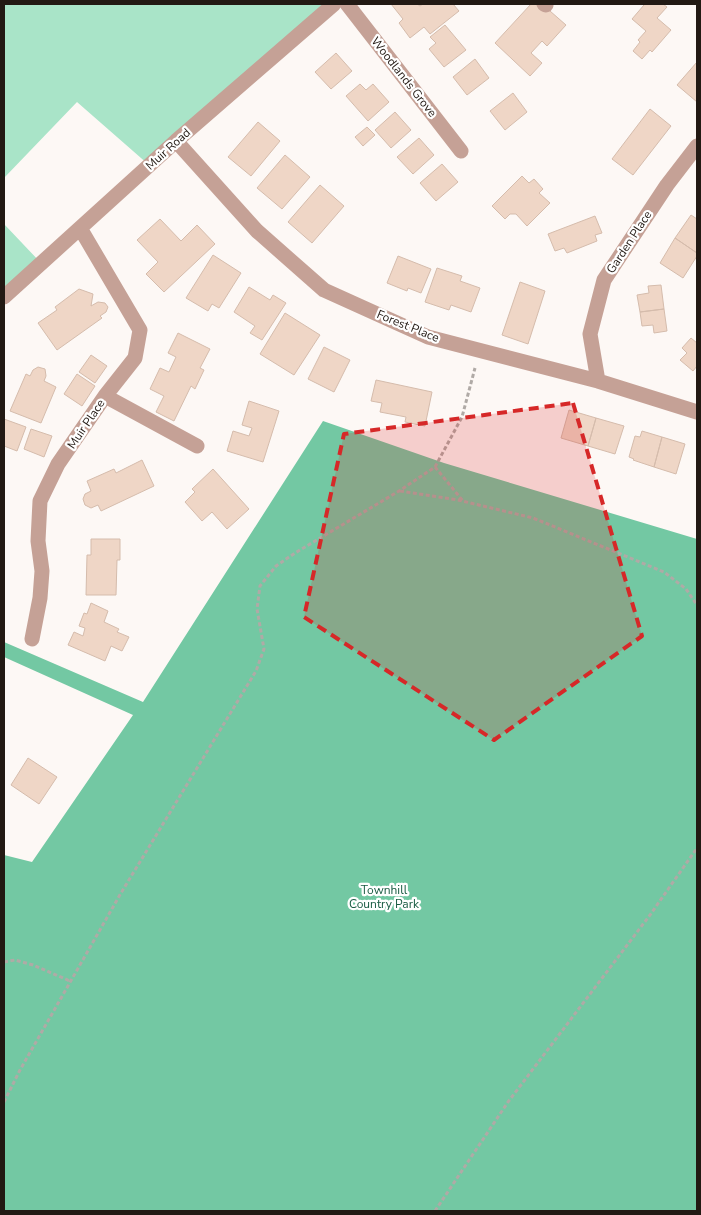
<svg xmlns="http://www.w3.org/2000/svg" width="701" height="1215" viewBox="0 0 701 1215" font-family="'Nunito Sans',sans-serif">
<rect width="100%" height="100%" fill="#fdf8f5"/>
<path fill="#a9e4c8" d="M4,4H334L149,165L77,102L4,178Z
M4,224L41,263L4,297Z"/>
<path fill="#73c8a3" d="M323,421L444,463L697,539V1211H4V855L32,862L133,715L4,657V642L143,702Z"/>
<path fill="#efd6c6" stroke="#d5bcac" d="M391,4H417L420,6L423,4H453L459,11L430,34L424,27L410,38L399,23L403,19Z
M531,4H542L566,25L547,46L542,41L531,53L542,63L530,76L495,43Z
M642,4H663L667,7L657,18L671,30L652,52L650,50L642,59L633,51L640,42L638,40L646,31L632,19L644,5Z
M445,25L466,50L444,67L429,49L436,43L430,37Z
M336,53L352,71L331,89L315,72Z
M475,59L489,78L467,95L453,77Z
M697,62V102L677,85Z
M360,84L366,90L373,84L389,102L368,121L346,96Z
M513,93L527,112L505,130L490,111Z
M650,109L671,126L633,175L612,159Z
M395,112L411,130L391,148L375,130Z
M258,122L280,141L251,176L228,157Z
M367,127L375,135L363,146L355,137Z
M419,138L434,155L413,174L397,157Z
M285,155L310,177L282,209L257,188Z
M442,164L458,182L436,201L420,183Z
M522,176L529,183L534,179L543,189L539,193L550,203L527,226L516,214H510L505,219L492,206Z
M320,185L344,206L312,243L288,222Z
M691,215L697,219V253L675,238Z
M595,216L602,233L595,235L597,241L567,253L564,248L555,251L548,234Z
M160,219L181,241L197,225L215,244L164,292L146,274L158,262L137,240Z
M675,238L697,253V256L683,278L660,263Z
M213,255L241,273L219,308L212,304L208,311L186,298Z
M398,256L431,269L421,293L408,288L407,291L387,283Z
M437,268L462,276L460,281L480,288L471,312L451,305L449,310L425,302Z
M520,282L545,291L528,344L502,335Z
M661,285L664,309L640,312L637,295L649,293L648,286Z
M249,287L270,300L273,295L286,303L262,340L250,333L255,326L234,312Z
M79,289L93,294L91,306L98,302L105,303L108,307L106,312L100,316L102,318L57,350L38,323L57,310L55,307Z
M664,309L667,331L654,333L653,325L642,326L640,312Z
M285,313L320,335L294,375L260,354Z
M178,333L210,349L200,368L204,370L195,389L191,386L174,421L156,412L164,396L150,389L160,368L169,372L176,357L168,353Z
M691,338L697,343V366L693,371L680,360L687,353L682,348Z
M324,347L350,360L334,392L308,379Z
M91,355L107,366L95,383L79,372Z
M38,367L45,369L46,376L44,381L56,387L41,423L10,411L26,374L30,376L33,370Z
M77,374L95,386L82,406L64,394Z
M376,380L432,392L425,426L405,422L406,417L380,412L382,403L371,401Z
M249,401L279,411L263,462L227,451L233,431L249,436L252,428L242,425Z
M569,410L596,418L588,446L561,438Z
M596,418L624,426L615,454L588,446Z
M4,419L26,427L17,451L4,446V447Z
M31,429L52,436L44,457L24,449Z
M642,431L662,437L654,467L633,460L634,459L629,457L635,436L640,437Z
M662,437L685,444L676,474L654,467Z
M142,460L154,486L101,511L98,505L91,508L85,505L83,499L85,494L91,491L87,481L114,469L116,473Z
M213,469L249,509L227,529L212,512L202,521L185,502L195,492L192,489Z
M91,539H120V560H117L116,595H86L87,555H91Z
M91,603L108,611L104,622L119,629L117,632L129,637L122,651L111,646L105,661L68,645L74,632L83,636L85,628L79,626L84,613L87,614Z
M28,758L57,777L39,804L11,785Z"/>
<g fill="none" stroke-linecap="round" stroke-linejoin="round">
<path stroke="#b0aaa6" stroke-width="3" stroke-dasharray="4 2.5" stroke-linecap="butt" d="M435,467L463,501
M400,491L458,500L533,518L664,572L686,589L697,605
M4,962L15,960L33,965L70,981
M4,1102L20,1070L121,893L256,671L264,649L257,609L260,586L276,566L295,553L399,491L435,467L462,417L475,368
M435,1211L508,1102L650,915L697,848"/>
<path stroke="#c5a196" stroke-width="15" d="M347,4L461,151
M544,4L546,5
M176,141L257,231L324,290L428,337L598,381L697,412
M4,297L176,141L334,4
M598,381L590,334L604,280L667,185L697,146
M105,396L197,446
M32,639L40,598L42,571L38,541L40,501L58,464L105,396L135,358L140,330L80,228"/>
</g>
<path fill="#d62828" fill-opacity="0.2" stroke="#d62828" stroke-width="4" stroke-dasharray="10 6" stroke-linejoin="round" d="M573,403L642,636L494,740L304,617L344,434Z"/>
<g text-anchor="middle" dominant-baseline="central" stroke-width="4.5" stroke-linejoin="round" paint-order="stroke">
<g font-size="12" fill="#221913" stroke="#fff">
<text transform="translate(404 77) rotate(52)">Woodlands Grove</text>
<text transform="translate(168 149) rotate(-42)">Muir Road</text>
<text transform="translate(629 242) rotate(-57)">Garden Place</text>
<text transform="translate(408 326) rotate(22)">Forest Place</text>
<text transform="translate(86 424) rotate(-56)">Muir Place</text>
</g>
<g font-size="12" fill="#185b42" stroke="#fff">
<text x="384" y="890">Townhill<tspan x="384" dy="14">Country Park</tspan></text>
</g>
</g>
<rect width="701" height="1215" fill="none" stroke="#221913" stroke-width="10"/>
</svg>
